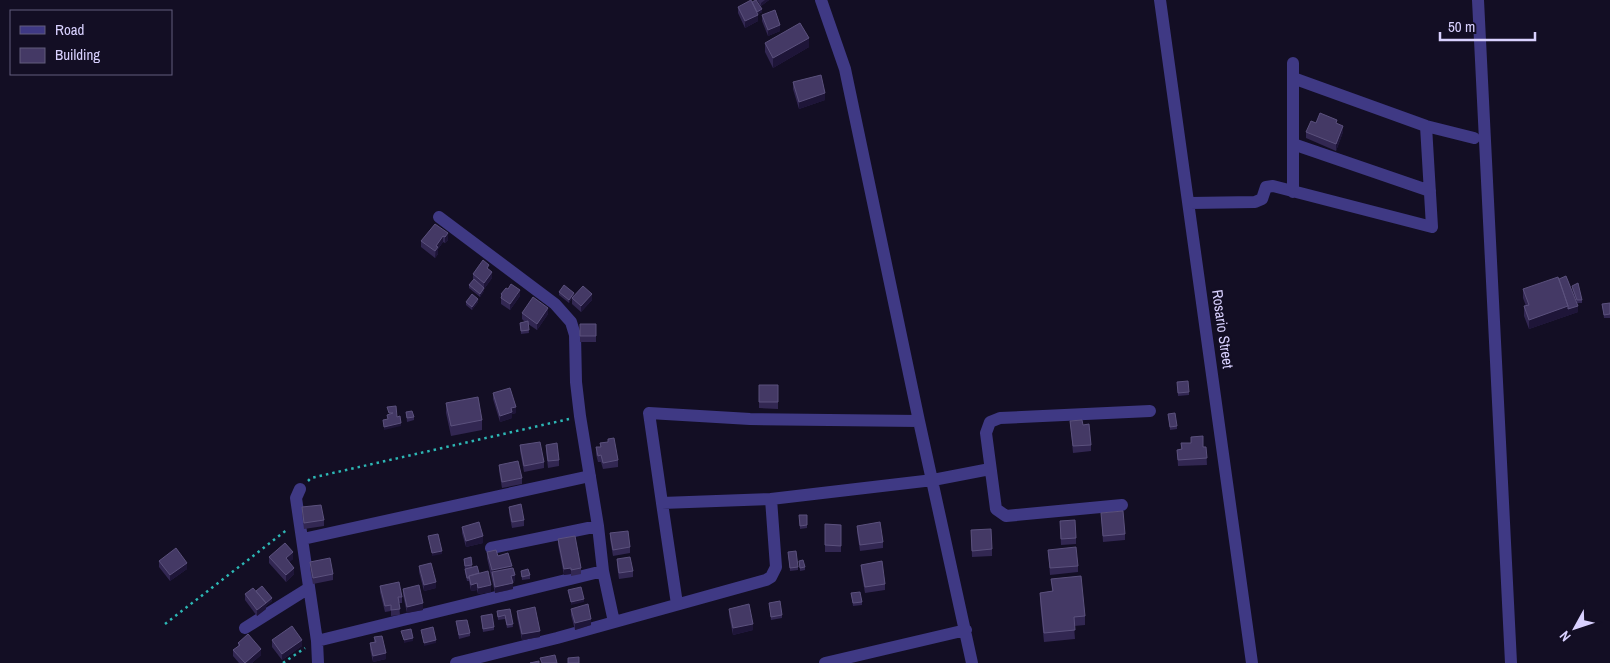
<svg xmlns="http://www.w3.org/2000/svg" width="1610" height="663" viewBox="0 0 1610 663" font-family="'Archivo Narrow',sans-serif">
<rect width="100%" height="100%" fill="#130e24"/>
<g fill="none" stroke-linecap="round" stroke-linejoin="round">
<path stroke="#2db7b5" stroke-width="2.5" stroke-dasharray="2.5 4" stroke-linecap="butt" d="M308,481L311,478L569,419
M165,624L288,529
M283,663L305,648"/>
<path stroke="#3f3984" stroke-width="12" d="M821,0L845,69L919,421L972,663
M1160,0L1252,663
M1478,0L1511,663
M1293,63V192
M1293,78L1426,126L1474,138
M1293,144L1430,191
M1190,203L1255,202L1262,199L1266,187L1273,186L1432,227L1426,126
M439,217L555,304L571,322L575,335L576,382L580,416L598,526L603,571L614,622
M300,489L296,498L317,641L318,663
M662,503L649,413L750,419L919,421
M1122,505L1006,516L996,509L986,433L990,422L1000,418L1150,411
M303,539L590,476
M491,548L598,526
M677,604L662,503L771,499
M245,628L309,588
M317,641L603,571
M456,663L557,638L766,580L771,577L776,567L771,499L933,480L990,469
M825,663L966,630"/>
</g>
<path fill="#322752" d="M757,0H769L761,6Z
M752,2L762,12L758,14V21L745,28L738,13V7Z
M762,15L780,31L768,36L762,21Z
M765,43L809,47L773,68L765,52Z
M793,82L825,100L799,109L793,89Z
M1316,123L1337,124L1343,132L1336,151L1306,138V132Z
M435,224L448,240L445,243L443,242L438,249V254L435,258L421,247V241Z
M489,269L492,278L484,289V291L480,297L469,288V285L473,280V274Z
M1559,279L1578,312L1529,329L1524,316V306H1526L1523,298V289Z
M1572,286L1582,300V303H1577L1572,289Z
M559,292L574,296L592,300L581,312L572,304V298L569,303L559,295Z
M501,294L520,296L510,310L501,304Z
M466,302H478L472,310L466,305Z
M1610,303V318H1604L1602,304Z
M522,313L548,314L537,330L528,324L529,333L521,334L520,323L525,322L522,319Z
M580,324H596V342H580Z
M1177,382L1189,392V395L1178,396Z
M759,385H778V409L759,408Z
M493,393L516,413L512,414V418L500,422L493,399Z
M446,403L482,420V430L451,436L446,413Z
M406,412L414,417V420L407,422Z
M1168,414L1177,426V429L1170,430Z
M1070,421L1083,425L1091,445V451L1073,453Z
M600,443L618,460V467L603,469L601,462H598L596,454V447H600Z
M1181,443L1206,447L1207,465L1178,466L1177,450L1181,449Z
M520,445L544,462V468L524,472L520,451Z
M546,445L559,460V466L548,468L546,451Z
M499,465L522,478V484L502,488L499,471Z
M302,507L324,520V526L304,529L302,513Z
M509,507L524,520V526L512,528L509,513Z
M1101,513L1125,534V540L1103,542Z
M799,515H807V528L800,529Z
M825,524L841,525V552H825Z
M857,526L883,542V548L860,551L857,532Z
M462,527L483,543L466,547L462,533Z
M1060,527L1076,538V544L1061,545Z
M971,530L992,549V556L972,557Z
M610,533L630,547V553L613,556L610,539Z
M558,539L581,568V574L571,576V574L564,575L558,545Z
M1048,550L1078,566V572L1050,575Z
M487,552L498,556L512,568L515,581L512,582L513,589L495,593L487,558Z
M788,552L798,567V570L790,571Z
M269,557L293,559L289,562L294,574L286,582L269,563Z
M471,557L472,567L479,573L491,592L478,594L477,590L471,591L469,581H467L465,572L464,559Z
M617,559L633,571V577L619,579L617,566Z
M159,561L187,569L170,581L159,567Z
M799,561L805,567V570L800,571Z
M310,562L333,574V580L313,584L310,568Z
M861,565L885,584V590L865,593L861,571Z
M419,566L436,588L424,591L419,572Z
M521,571L530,575V579L522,580Z
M1051,579L1085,616V625L1074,626L1075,639L1044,642L1040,602V593L1052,591Z
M380,586L402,597V603H399L400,615L391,616V611L385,612L380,592Z
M403,589L423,610L407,613L403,595Z
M256,592L272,601L266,606V605V609L257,616L245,600V594Z
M851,593L862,602V605L853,606Z
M769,603L782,615V618L771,620Z
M510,609L513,627L507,628L505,619L498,620L497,611Z
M571,609L591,625L575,630L571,615Z
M729,609L753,630L733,635L729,615Z
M517,611L540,637L522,640L517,617Z
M481,616L494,627V630L483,632Z
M456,621L470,633V636L459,639Z
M374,637L386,659L373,662L370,649V643L374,642Z
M272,640L302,646L282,660L272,647Z
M238,643L261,655L252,663H239L233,656V650L238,646Z"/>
<path fill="#1e1538" d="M765,0H769L761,6V3Z
M762,9V12L757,15V12Z
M758,15V21L745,28V21Z
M780,25V31L768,36V30Z
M809,38V47L773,68V58Z
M825,93V100L799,109V102Z
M1343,126V132L1336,151V144Z
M448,233V240L445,243V237Z
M443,236V242L438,249V254L435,258L436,246Z
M492,272V278L484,289V291L480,297V294L484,288V283Z
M520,290V296L510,310V304Z
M574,293V296L569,303V300Z
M592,294V300L581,312V306Z
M478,299V302L472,310V307Z
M1568,306H1578V312L1529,329V320Z
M548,308V314L537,330V324Z
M516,407V413L512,414V418L500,422V416L511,408Z
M401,423V426L384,430V427Z
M483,536V543L466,547V541Z
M442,551V554L432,556V553Z
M293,552V559L286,565V558Z
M187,563V569L170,581V575Z
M512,566V572H492V576V570Z
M294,568V574L286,582V575Z
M571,568V574L564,575V569Z
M515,575V581L511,582V576Z
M436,582V588L424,591V585Z
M477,583V590L471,591V585Z
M513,583V589L495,593V587Z
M491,585V592L478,594V588Z
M272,598V601L266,606V603Z
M584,599V602L571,605V602Z
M266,603V609L257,616V610Z
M423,603V610L407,613V607Z
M591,619V625L575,630V623Z
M753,624V630L733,635V628Z
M540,631V637L522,640V634Z
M413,638V641L404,643V640Z
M302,640V646L282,660V654Z
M436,640V643L424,646V643Z
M261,649V655L252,663H245Z
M386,653V659L373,662V656Z"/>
<path fill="#443965" stroke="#5b517d" d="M751,0L758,15L745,21L738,7Z
M756,0L762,9L757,12L752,2Z
M775,10L780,25L768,30L762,15Z
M800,23L809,38L773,58L765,43Z
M821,75L825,93L799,102L793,82Z
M1320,113L1337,120L1336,123L1343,126L1336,144L1306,132L1311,121L1316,123Z
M435,224L448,233L445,237L443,236L436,246L438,247L435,251L421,241Z
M483,260L489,265L487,268L492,272L484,283L473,274Z
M1566,276L1578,306L1568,309V306L1559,279Z
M1558,277L1568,306L1529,320L1524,306L1529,305L1523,289Z
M474,279L484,288L480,294L469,285Z
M1578,283L1582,300H1577L1572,286Z
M511,284L520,290L510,304L501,298L502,295L501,294L506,288L508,289Z
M564,285L574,293L569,300L559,292Z
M583,286L592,294L581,306L572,298Z
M472,294L478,299L472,307L466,302Z
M533,297L548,308L537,324L522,313Z
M1610,303V314L1604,315L1602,304Z
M528,321L529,330L521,331L520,323Z
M580,324H596V336H580Z
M1188,381L1189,392L1178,393L1177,382Z
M759,385H778V402H759Z
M510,388L516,407L511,408L512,412L500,416L493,393Z
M478,397L482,420L451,426L446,403Z
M396,406L397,417L400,416L401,423L384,427L383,420L388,419L387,415L393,413H389L387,407Z
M412,411L414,417L407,418L406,412Z
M1175,413L1177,426L1170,427L1168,414Z
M1082,420L1083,425L1089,424L1091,445L1073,446L1070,421Z
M1203,436V447H1206L1207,458L1178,460L1177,450L1182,449L1181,443H1191V437Z
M614,438L618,460L603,463L601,455L598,456L596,447H601L600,443L608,442V439Z
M540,442L544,462L524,466L520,445Z
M557,443L559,460L548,461L546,445Z
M518,461L522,478L502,482L499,465Z
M521,504L524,520L512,522L509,507Z
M321,505L324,520L304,523L302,507Z
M1123,511L1125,534L1103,536L1101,513Z
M799,515H807V525L800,526Z
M1075,520L1076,538L1061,539L1060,521Z
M479,522L483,536L466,541L462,527Z
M880,522L883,542L860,545L857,526Z
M825,524L841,525V546L825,545Z
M991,529L992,549L972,551L971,530Z
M628,531L630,547L613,550L610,533Z
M438,534L442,551L432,553L428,536Z
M575,536L581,568L571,570V568L564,569L558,539Z
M285,543L293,552L286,558L294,568L286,575L269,557Z
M1076,547L1078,566L1050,568L1048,550Z
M176,548L187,563L170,575L159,561Z
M496,550L498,556L508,553L512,566L492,570L487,552Z
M796,551L798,567L790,568L788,552Z
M471,557L472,565L465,566L464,559Z
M630,557L633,571L619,573L617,559Z
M330,558L333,574L313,578L310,562Z
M803,560L805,567L800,568L799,561Z
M882,561L885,584L865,587L861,565Z
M431,563L436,582L424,585L419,566Z
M477,566L479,573L469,576V578H467L465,569Z
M513,568L515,575L511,576L513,583L495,587L492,572Z
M528,569L530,575L522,577L521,571Z
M488,571L491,585L478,588L477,583L471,585L469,576Z
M1081,576L1085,616L1074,617L1075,630L1044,633L1040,593L1053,591L1051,579Z
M399,582L402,597H398L400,609L391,610V605L385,606L380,586Z
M419,585L423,603L407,607L403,589Z
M262,586L272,598L266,603L256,591Z
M581,587L584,599L571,602L568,590Z
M253,588L266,603L257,610L245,594Z
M860,592L862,602L853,603L851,593Z
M780,601L782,615L771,617L769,603Z
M588,604L591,619L575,623L571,609Z
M749,604L753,624L733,628L729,609Z
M535,607L540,631L522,634L517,611Z
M510,609L513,624L507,625L505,615L498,617L497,611Z
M492,614L494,627L483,629L481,616Z
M467,620L470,633L459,635L456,621Z
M292,626L302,640L282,654L272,640Z
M433,627L436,640L424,643L421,630Z
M411,629L413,638L404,640L401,631Z
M248,634L261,649L245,663L233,650L240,645L238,643Z
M382,636L386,653L373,656L370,643L376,642L374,637Z
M555,655L557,663H542L540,658Z
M579,657V663H568V658Z
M539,661V663H530Z"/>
<g text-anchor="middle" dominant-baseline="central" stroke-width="4" stroke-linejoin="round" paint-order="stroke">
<g font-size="15" fill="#d9d1ff" stroke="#130e24">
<text transform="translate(1223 329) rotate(82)">Rosario Street</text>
</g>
</g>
<rect x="10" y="10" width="162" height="65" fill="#130e24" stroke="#625c7c"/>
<rect x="20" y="26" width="25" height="8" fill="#3f3984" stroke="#625c7c"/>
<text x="55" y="35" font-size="15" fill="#d9d1ff">Road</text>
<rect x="20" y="48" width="25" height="15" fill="#443965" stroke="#625c7c"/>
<text x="55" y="60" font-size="15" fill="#d9d1ff">Building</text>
<g transform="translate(1575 628) rotate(230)" stroke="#130e24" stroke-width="4" paint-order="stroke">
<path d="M0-4L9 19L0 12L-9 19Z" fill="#d9d1ff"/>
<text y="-8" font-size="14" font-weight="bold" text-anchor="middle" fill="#d9d1ff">N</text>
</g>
<path d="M1440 32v8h95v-8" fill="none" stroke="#d9d1ff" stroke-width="2.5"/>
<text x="1448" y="32" font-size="15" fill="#d9d1ff" stroke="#130e24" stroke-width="4" paint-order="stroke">50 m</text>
</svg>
